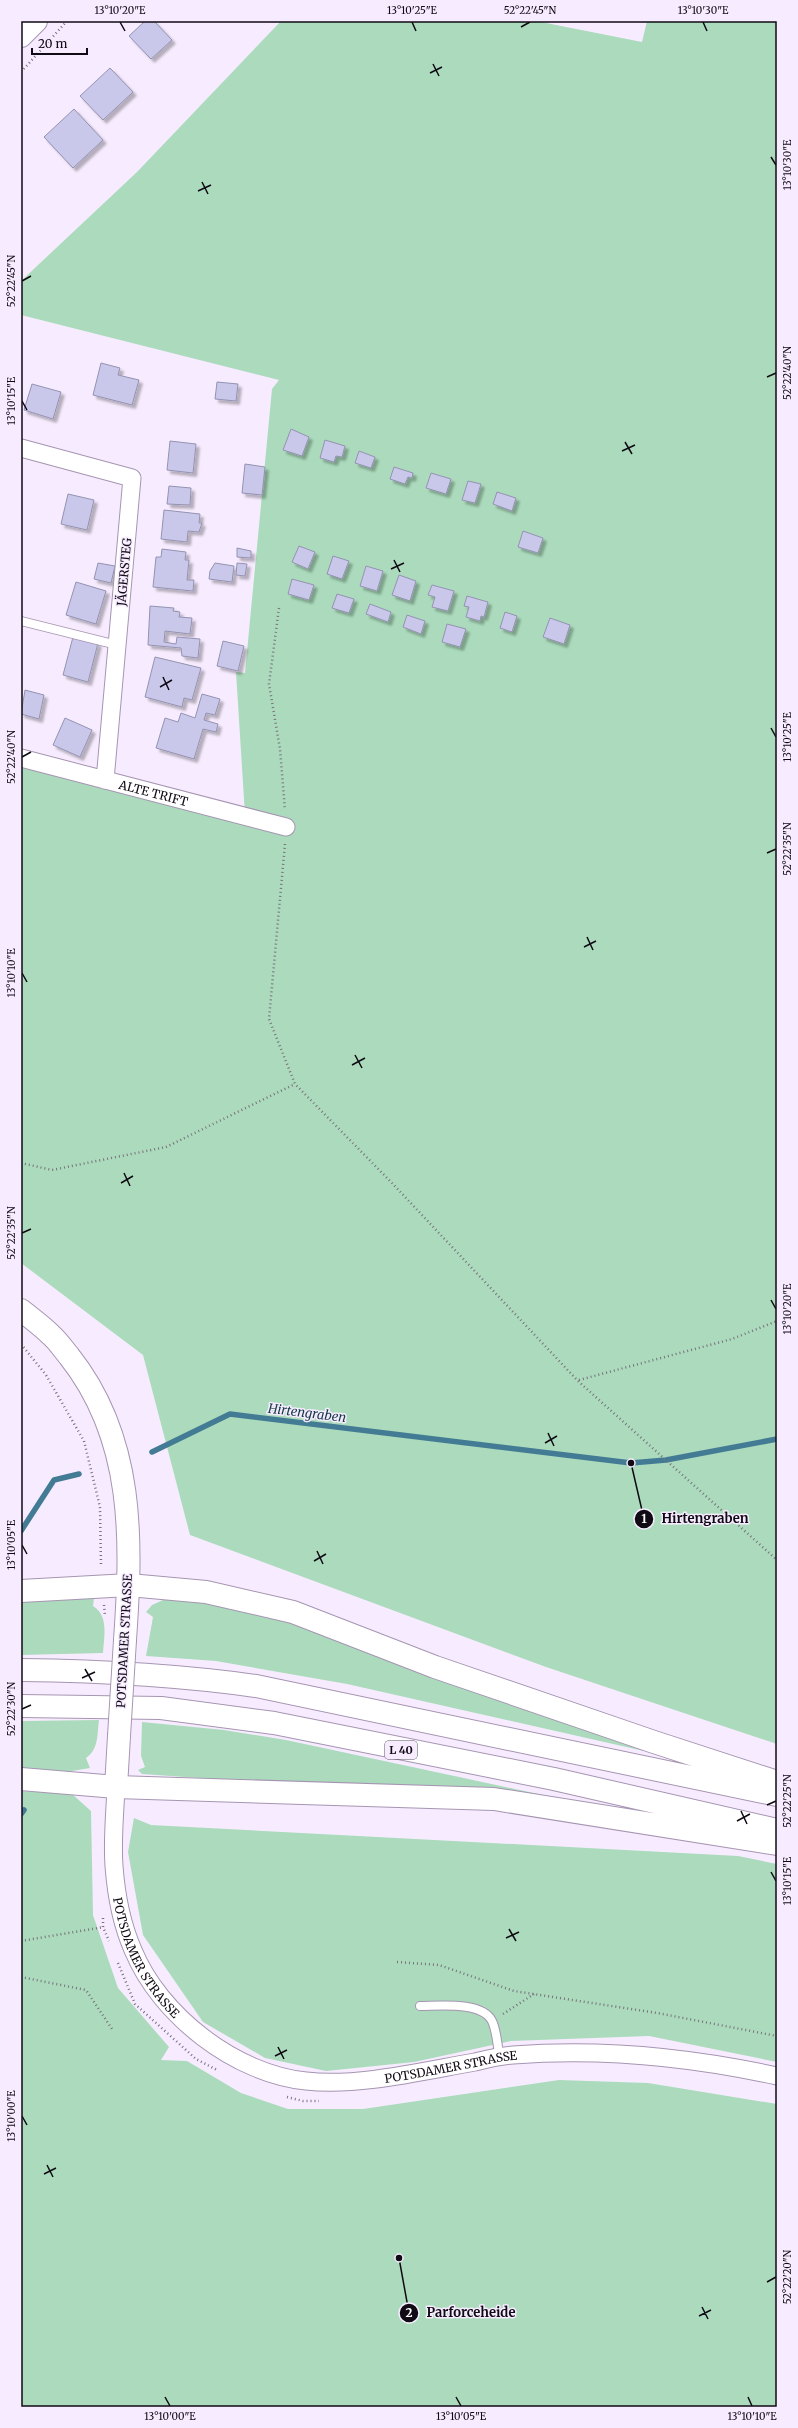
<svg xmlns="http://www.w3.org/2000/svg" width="798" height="2428" viewBox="0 0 798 2428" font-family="Merriweather,serif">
<defs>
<filter id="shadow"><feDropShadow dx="3.5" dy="3.5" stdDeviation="1" flood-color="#0004"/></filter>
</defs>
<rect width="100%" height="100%" fill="#f7ecff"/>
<path fill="#abdbbc" d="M281,21H536L642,42L647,21H777V1744L546,1667L190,1535L143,1355L21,1263V759L245,815L236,672L245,673L272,389L279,380L21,315V281L137,172Z
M94,1598L93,1606C109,1616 104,1636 103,1653L21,1655V1602Z
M163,1600C203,1598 244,1607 282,1616L644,1748V1751L347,1684L216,1661L146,1656L153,1617L146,1612L152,1605Z
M99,1720C97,1735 99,1749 86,1758L90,1768L66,1772L21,1769V1721Z
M142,1722L224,1730L286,1740L576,1802V1804L142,1774L138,1770L145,1767L141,1756Z
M21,1791L72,1794L91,1811L93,1915L118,1988L169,2047L161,2060L187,2061L241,2093L288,2109H363L559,2080L648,2083L777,2104V2407H21Z
M134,1818L151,1825L738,1856L777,1864V2062L649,2036L511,2041L414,2062L326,2071L265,2058L203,2022L143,1935L128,1852Z"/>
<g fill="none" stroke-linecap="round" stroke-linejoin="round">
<path stroke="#447b94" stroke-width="5.5" d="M152,1452L230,1414L631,1463L666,1460L777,1439
M21,1531L54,1480L79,1474
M21,1814L24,1810"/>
</g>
<path fill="#cac8ea" stroke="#9492b1" filter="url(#shadow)" d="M145,21H154L172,40L151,59L129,36Z
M110,68L133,92L103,120L80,96Z
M74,109L103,140L73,168L44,137Z
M101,363L120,368L118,375L139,380L132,405L93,395Z
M217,382L238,384L236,401L215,399Z
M32,384L61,392L53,419L24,410Z
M291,429L309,437L302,456L283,450Z
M325,440L345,446L342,457L336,456L334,462L320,458Z
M170,441L196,444L193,473L167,470Z
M359,451L375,457L371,468L355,463Z
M245,464L265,467L262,495L242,493Z
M394,467L413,473L412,478L408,477L405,484L390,479Z
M431,473L451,479L446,494L426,488Z
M468,481L481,484L475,503L462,500Z
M169,486L191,488L190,505L167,504Z
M497,492L516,498L512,511L493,504Z
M68,494L94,500L87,530L61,524Z
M164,510L200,514L199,523H202L199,532L188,531L187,542L161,539Z
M523,531L543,538L538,553L518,547Z
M299,546L315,552L308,569L292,562Z
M237,548L251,551V558L237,557Z
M162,549L186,552L185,560H189L187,580H194L193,591L153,587L156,557H161Z
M333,556L349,561L342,579L327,574Z
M98,563L115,566L111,583L94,579Z
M215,563L234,566L232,582L209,579L210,571Z
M237,563L247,564L245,576L236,575Z
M366,566L383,571L377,591L360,586Z
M399,575L416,581L410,601L392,595Z
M292,579L314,585L309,600L288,594Z
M76,582L106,591L96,624L66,615Z
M432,585L454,591L448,611L432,607L435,597L428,595Z
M337,594L354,599L349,613L332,608Z
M467,596L488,602L484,617L481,616L480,621L466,617L469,607L464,606Z
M370,604L391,612L388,622L366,614Z
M150,606L174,608L173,611L180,612L179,617L192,618L190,634L165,631L164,642L176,644L177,637L200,639L198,658L182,656L181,648L148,645Z
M505,612L517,616L512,632L500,628Z
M407,615L425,621L421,634L403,627Z
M550,618L570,625L564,644L543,637Z
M447,624L466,629L460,647L442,642Z
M73,637L98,643L88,682L63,675Z
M223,641L244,646L238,671L217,666Z
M155,657L201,668L192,700L184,698L182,707L145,697Z
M25,690L44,695L39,719L21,714Z
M202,694L220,699L215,715L206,713L204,720L218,724L216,732L203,729L194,759L156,748L165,718L178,722L181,713L195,718Z
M65,718L92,730L80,757L53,745Z"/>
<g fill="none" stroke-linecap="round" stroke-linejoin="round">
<g stroke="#a695b2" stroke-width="10">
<path id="lane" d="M21,621L117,645
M420,2006C439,2006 482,2001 492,2021C497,2031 497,2046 500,2057"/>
</g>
<g stroke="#a695b2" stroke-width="19">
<g id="street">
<path d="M21,448L132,478L105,780"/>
<path id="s1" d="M21,758L286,827"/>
<path id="s2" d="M116,1787C115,1813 112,1840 114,1866C116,1893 122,1925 133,1950C160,2016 236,2074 306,2081C358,2087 423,2071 475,2062C487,2059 501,2056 513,2055C603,2048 690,2057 777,2076"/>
</g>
</g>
<g stroke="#a695b2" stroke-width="24">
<path id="secondary" d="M21,36L36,21
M21,1310C31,1318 42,1326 51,1335C58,1341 63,1349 69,1356C135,1439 132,1540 125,1640
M116,1787L119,1736"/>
</g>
<g stroke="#a695b2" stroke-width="24">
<path id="highway" d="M21,1591L129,1585L206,1592L293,1612L435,1667L654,1742L777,1782
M21,1670C100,1671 178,1675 256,1686L777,1795
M21,1706L161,1708L274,1723L554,1779L777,1830
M21,1779L116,1787L494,1799L777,1844"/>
</g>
<path stroke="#7a717f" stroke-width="2.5" stroke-dasharray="1 3" stroke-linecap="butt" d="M21,72L67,21
M279,608L269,684L280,749L285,810
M285,844L269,1019L295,1084L391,1182L578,1381L777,1560
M21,1163L52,1170L166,1147L295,1084
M21,1344L46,1375L84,1441L100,1507L101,1566
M579,1380L732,1339L777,1321
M104,1605L105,1616
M103,1918V1927L109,1941
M21,1941L104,1927
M397,1962L439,1965L514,1991L657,2013L777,2036
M118,1963L135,2004L196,2059L217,2070
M21,1977L86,1990L112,2029
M503,2014L534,1994
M287,2097L303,2101H319"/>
<use href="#lane" stroke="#fff" stroke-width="8"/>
<use href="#street" stroke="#fff" stroke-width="17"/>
<use href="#secondary" stroke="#fff" stroke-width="22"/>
<use href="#highway" stroke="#fff" stroke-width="22"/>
<g stroke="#a695b2" stroke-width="24" stroke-linecap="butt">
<path id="secondary-bridge" d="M119,1736L125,1640"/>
</g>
<use href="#secondary-bridge" stroke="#fff" stroke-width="22"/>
</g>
<path fill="none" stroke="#100a14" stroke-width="1.5" d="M120,22L125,31M412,22L416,31M703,22L707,31M521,27L530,22M433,64L439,76M430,73L442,67M771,157L776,165M202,182L208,194M198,191L211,185M22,281L31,276M767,377L776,373M22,401L27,410M625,442L632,454M622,451L635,445M394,560L400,572M391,569L404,563M163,677L169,690M160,687L172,680M771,728L776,737M22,757L31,752M767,853L776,849M587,937L593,950M584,947L596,941M22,973L27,982M355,1055L362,1068M352,1065L365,1058M124,1173L130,1186M121,1183L133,1176M22,1233L31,1229M771,1300L776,1309M548,1433L554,1446M545,1443L557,1436M22,1545L27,1554M317,1551L323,1564M314,1561L326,1554M85,1669L92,1681M82,1678L95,1672M22,1709L31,1705M767,1805L776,1801M741,1811L747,1824M737,1821L750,1814M771,1872L776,1881M509,1929L516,1941M506,1938L519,1932M278,2047L284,2059M275,2056L287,2050M22,2116L27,2125M47,2165L53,2177M44,2174L56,2168M767,2282L776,2277M702,2307L708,2319M699,2316L711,2310M165,2397L170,2406M456,2397L461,2406M748,2397L752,2406"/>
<g text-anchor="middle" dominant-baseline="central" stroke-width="3" stroke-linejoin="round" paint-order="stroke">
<rect fill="#f7ecff" stroke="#554e5a" stroke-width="1" x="385" y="1741" width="32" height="18" rx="3"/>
<g font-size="11" font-weight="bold" fill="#100a14">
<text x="401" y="1750">L 40</text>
</g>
<g font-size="12" fill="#100a14" stroke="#f7ecff">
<text transform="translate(124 572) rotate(-85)">JÄGERSTEG</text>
<text stroke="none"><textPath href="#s1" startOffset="137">ALTE TRIFT</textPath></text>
<text transform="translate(124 1641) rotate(-87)">POTSDAMER STRASSE</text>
<text stroke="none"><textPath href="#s2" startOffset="178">POTSDAMER STRASSE</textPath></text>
<text stroke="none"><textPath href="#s2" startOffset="538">POTSDAMER STRASSE</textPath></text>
</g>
<g font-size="13" font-style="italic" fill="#153a48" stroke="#f7ecff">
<text transform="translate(307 1413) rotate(7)">Hirtengraben</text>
</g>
</g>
<path fill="none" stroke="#100a14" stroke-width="1.5" d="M631 1463L644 1519M399 2258L409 2313"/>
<g fill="#100a14" stroke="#f7ecff" stroke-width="1.5">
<circle cx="631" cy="1463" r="4"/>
<circle cx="399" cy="2258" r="4"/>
<circle cx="644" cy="1519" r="10"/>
<circle cx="409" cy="2313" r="10"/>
</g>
<g font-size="12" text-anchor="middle" font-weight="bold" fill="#fff">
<text x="644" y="1523">1</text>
<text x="409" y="2317">2</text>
</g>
<g font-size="13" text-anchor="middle" font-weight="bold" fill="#100a14" stroke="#f7ecff" stroke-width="3" stroke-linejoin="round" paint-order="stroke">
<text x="705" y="1523">Hirtengraben</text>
<text x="471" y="2317">Parforceheide</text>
</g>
<rect width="798" height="2428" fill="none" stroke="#f7ecff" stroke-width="44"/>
<path d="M32 48v6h55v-6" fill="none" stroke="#100a14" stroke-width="2"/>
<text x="38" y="48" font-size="12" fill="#100a14" stroke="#f7ecff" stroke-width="3" paint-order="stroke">20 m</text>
<rect x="22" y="22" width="754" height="2384" fill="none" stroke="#100a14" stroke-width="1.5"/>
<g font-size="10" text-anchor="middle" fill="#100a14">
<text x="120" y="14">13°10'20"E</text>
<text x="412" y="14">13°10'25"E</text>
<text x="530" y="14">52°22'45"N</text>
<text x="703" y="14">13°10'30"E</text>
<text transform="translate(787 165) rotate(-90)" y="4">13°10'30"E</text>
<text transform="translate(11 281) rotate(-90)" y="4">52°22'45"N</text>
<text transform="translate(787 373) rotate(-90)" y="4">52°22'40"N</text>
<text transform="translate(11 401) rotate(-90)" y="4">13°10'15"E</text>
<text transform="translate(787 737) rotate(-90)" y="4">13°10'25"E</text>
<text transform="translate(11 757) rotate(-90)" y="4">52°22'40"N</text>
<text transform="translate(787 849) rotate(-90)" y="4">52°22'35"N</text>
<text transform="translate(11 973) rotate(-90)" y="4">13°10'10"E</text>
<text transform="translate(11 1233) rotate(-90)" y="4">52°22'35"N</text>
<text transform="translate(787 1309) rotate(-90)" y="4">13°10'20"E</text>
<text transform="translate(11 1545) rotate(-90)" y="4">13°10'05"E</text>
<text transform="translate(11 1709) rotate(-90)" y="4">52°22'30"N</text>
<text transform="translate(787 1801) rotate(-90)" y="4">52°22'25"N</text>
<text transform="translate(787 1881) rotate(-90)" y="4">13°10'15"E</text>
<text transform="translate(11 2116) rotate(-90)" y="4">13°10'00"E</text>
<text transform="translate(787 2277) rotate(-90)" y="4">52°22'20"N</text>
<text x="170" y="2420">13°10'00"E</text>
<text x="461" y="2420">13°10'05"E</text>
<text x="752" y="2420">13°10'10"E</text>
</g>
</svg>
